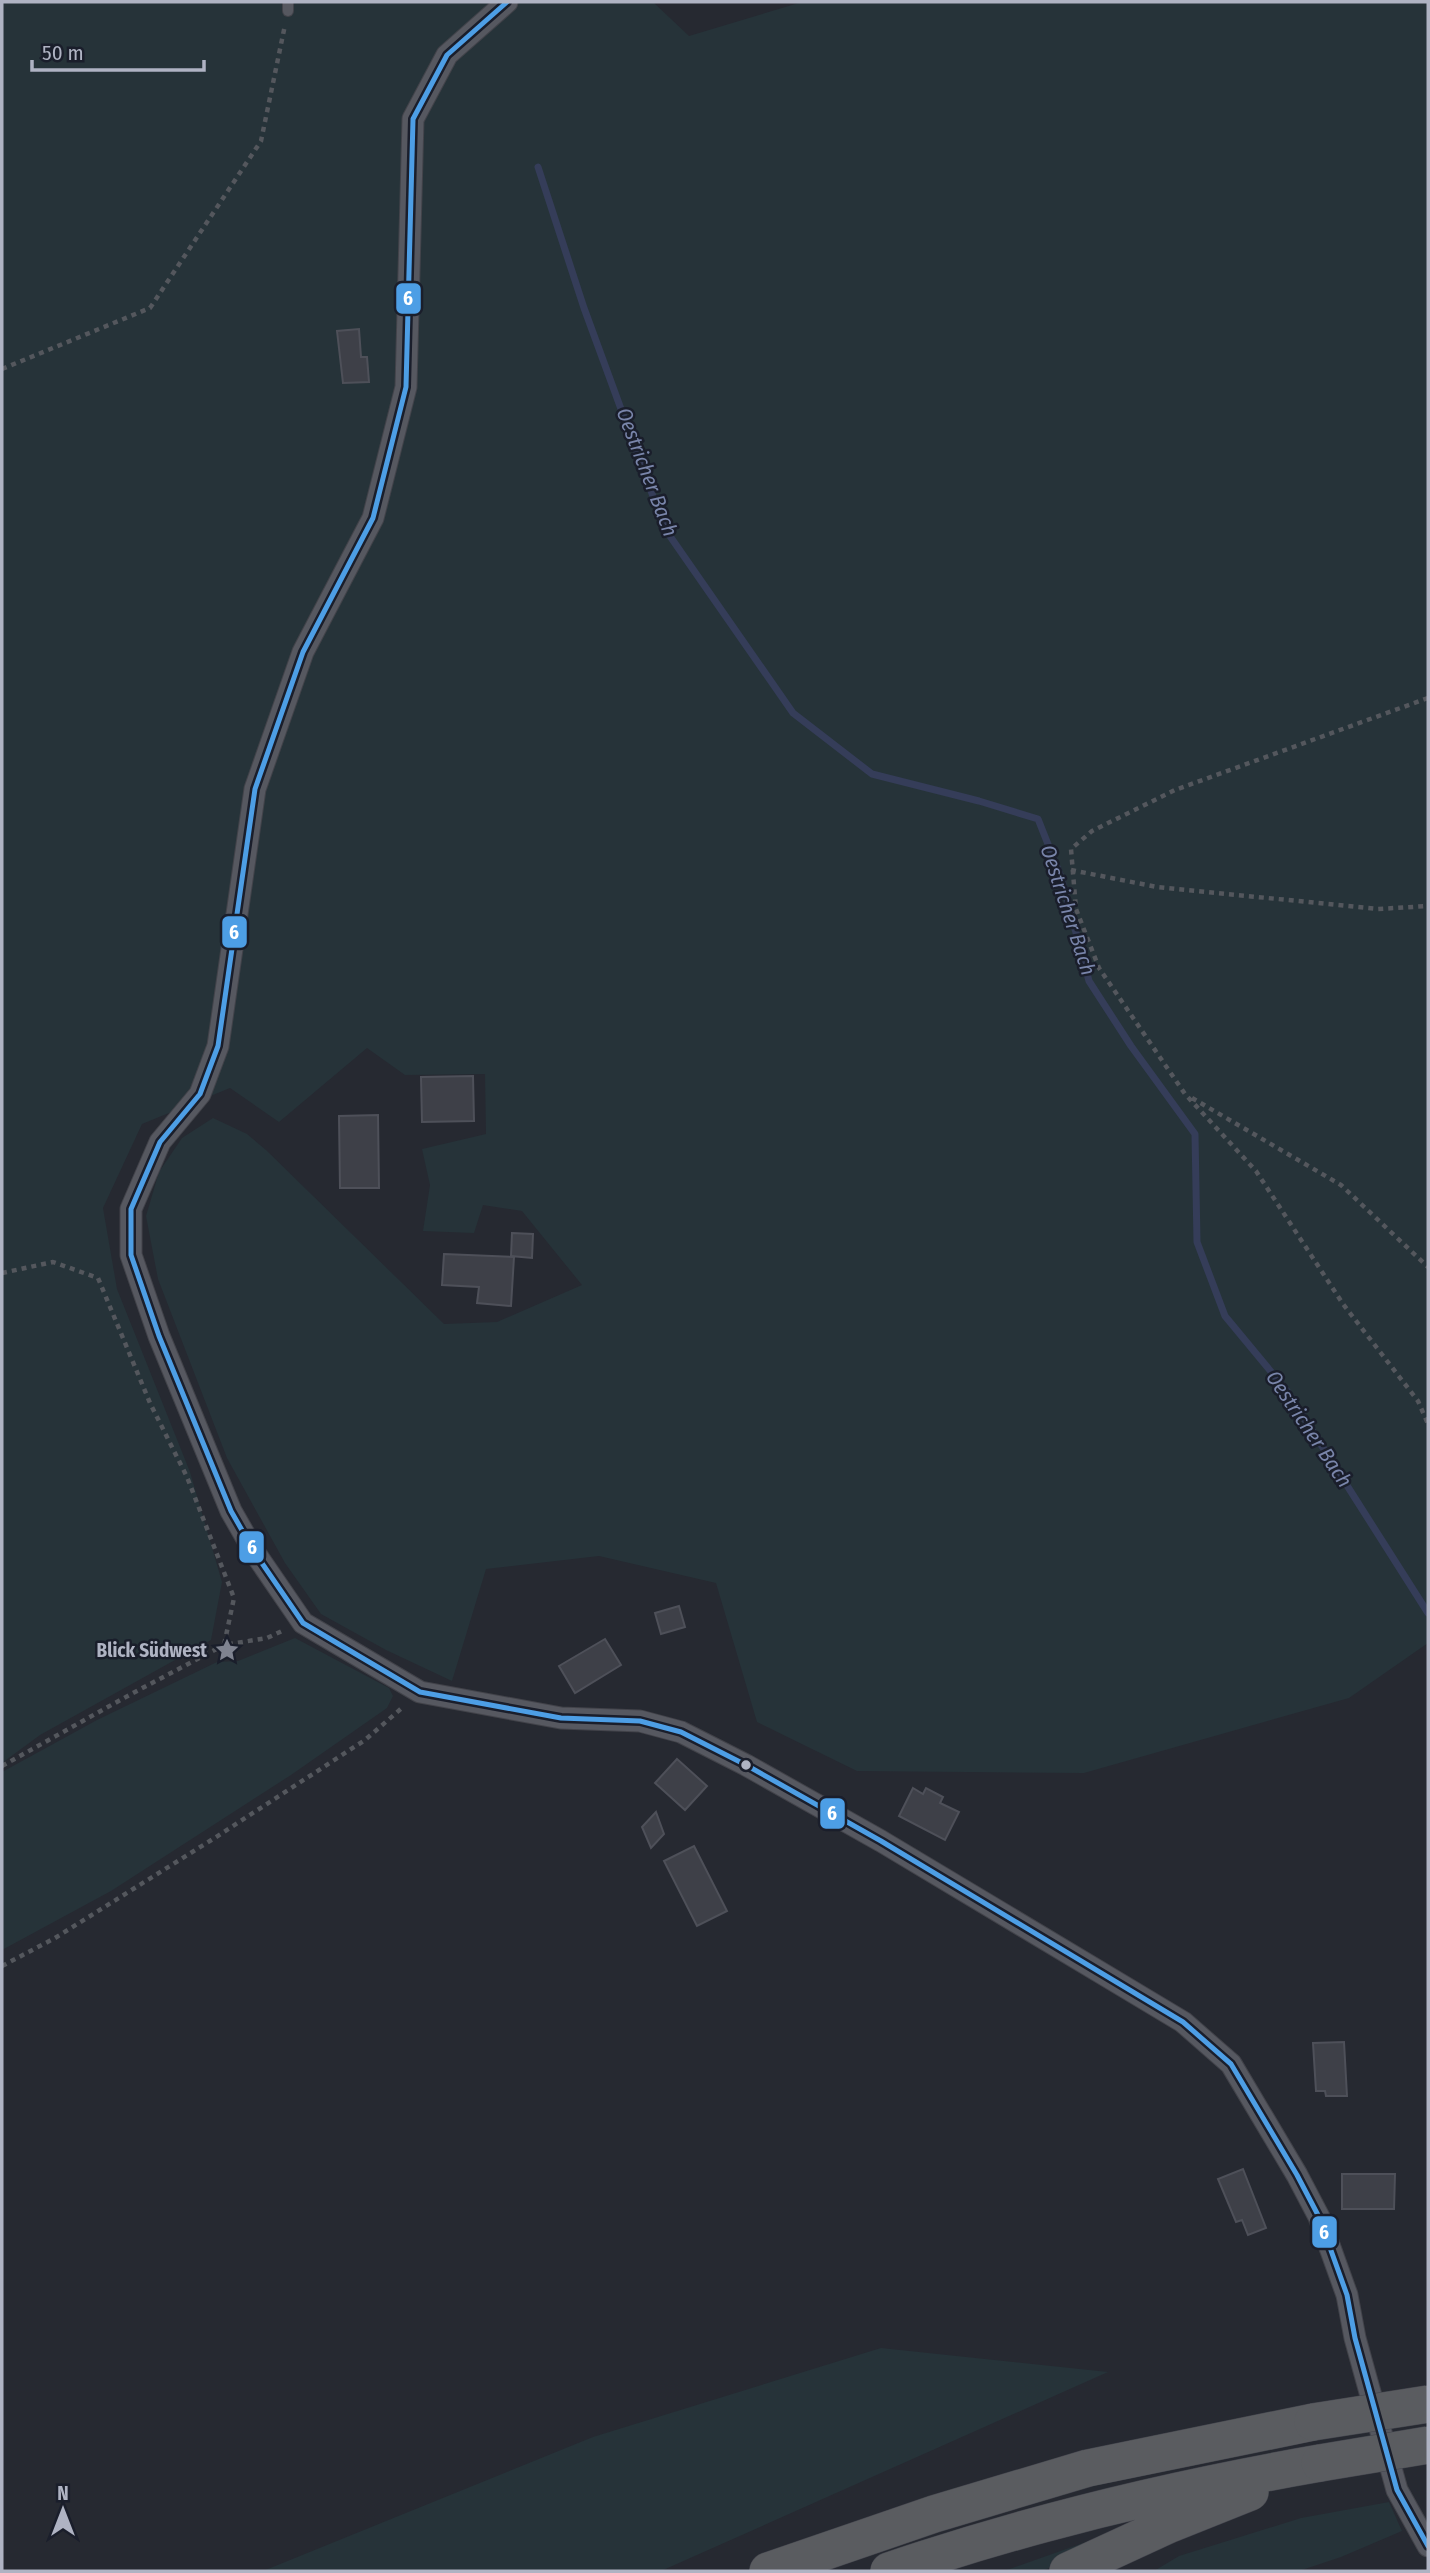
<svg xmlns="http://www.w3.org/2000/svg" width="1430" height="2573" viewBox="0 0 1430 2573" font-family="'Fira Sans Condensed',sans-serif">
<rect width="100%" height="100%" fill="#262931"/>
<path fill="#263339" d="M2,2H653L689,36L802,2H1428V1643L1349,1698L1084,1773L857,1771L757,1722L716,1583L599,1556L486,1569L452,1681L386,1650L321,1614L285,1563L227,1458L158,1279L146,1216L159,1172L182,1138L213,1118L247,1134L266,1150L444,1324L497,1322L582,1285L522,1211L483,1205L474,1233L423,1231L430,1185L422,1149L486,1134L485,1074L405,1075L367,1048L279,1122L230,1088L142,1124L103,1208L117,1289L190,1472L222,1582L211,1640L40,1735L2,1763Z
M295,1638L389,1688L393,1696L387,1708L291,1775L111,1891L2,1950V1772L97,1720L217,1662L238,1661Z
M881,2348L1108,2372L661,2571H263L593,2437Z
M1389,2502L1402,2531L1341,2557L1299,2571H1154L1179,2556L1301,2518Z
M1128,2534L1042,2571H1004L1089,2541Z"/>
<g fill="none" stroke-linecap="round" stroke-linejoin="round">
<path stroke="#353d59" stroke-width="7" d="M538,167L584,308L665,529L793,713L872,774L979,801L1038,819L1061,877L1089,981L1131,1046L1195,1134L1197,1242L1225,1316L1287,1391L1428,1613"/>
</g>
<path fill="#3e4048" stroke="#4e5059" stroke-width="2" d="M359,329L361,357H367L369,382L343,383L337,331Z
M473,1076L474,1121L422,1122L421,1077Z
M378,1115L379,1188H340L339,1116Z
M512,1233L533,1234L532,1258L511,1256Z
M444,1254L514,1257L511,1306L477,1303L479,1287L442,1285Z
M679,1606L685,1627L661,1634L655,1613Z
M605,1639L621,1665L575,1693L559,1666Z
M677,1759L707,1786L685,1810L655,1783Z
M913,1788L923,1794L926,1788L943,1797L940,1803L959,1812L945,1840L899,1816Z
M656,1812L664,1834L651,1848L642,1827Z
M694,1846L727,1911L697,1926L664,1861Z
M1344,2042L1347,2096H1326L1325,2091H1316L1313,2043Z
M1243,2169L1266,2228L1248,2235L1242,2220L1236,2222L1218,2179Z
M1342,2174H1395L1394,2209H1342Z"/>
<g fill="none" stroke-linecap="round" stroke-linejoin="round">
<g stroke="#42434a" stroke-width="12">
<path id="lane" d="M288,11V2"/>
</g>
<g stroke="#42434a" stroke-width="23">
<path id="street" d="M507,2L447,55L413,119L406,387L373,518L303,652L255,789L218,1046L200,1094L160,1142L131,1209V1255L159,1336L231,1511L255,1553L303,1623L420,1692L561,1718L640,1721L681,1732L746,1765L881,1841L1098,1971L1183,2022L1231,2064L1297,2175L1319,2217L1347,2295L1355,2338L1397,2490L1428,2546"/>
</g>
<g stroke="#43454d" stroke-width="38">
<path id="highway" d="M768,2571L934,2514L1088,2468L1313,2422
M889,2571C1032,2522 1171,2489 1320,2463
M1068,2571L1170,2524L1250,2492"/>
</g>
<path stroke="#54575d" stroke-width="4.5" stroke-dasharray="5 5" stroke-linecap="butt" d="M2,369L150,308L261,141L285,25
M1428,698L1175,790L1092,831L1071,849L1076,909L1099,968L1185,1094L1256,1171L1343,1304L1418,1401L1428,1424
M1071,870L1157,887L1378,909L1428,906
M1192,1098L1341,1185L1428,1267
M2,1273L53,1262L98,1278L150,1403L187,1477L234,1598L224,1645L267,1638L282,1631
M2,1766L133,1693L224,1645
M2,1966L55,1938L213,1839L365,1740L403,1707"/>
<use href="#lane" stroke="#565860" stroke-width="10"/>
<use href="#street" stroke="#565860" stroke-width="21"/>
<use href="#highway" stroke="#5a5c60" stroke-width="37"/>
<g stroke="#43454d" stroke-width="38" stroke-linecap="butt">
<path id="highway-bridge" d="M1313,2422L1428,2404
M1320,2463L1428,2445"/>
</g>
<use href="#highway-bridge" stroke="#5a5c60" stroke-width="37"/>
<g stroke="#1a1e2b" stroke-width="10">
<path id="bus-1" d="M507,2L447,55L413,119L406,387L373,518L303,652L255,789L218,1046L200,1094L160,1142L131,1209V1255L159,1336L231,1511L255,1553L303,1623L420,1692L561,1718L640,1721L681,1732L746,1765L881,1841L1183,2022L1231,2064L1297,2175L1319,2217L1347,2295L1355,2338L1397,2490L1428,2546"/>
</g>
<use href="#bus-1" stroke="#4d9ee5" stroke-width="5"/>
</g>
<defs>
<g id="sight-bare" transform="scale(1.89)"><path d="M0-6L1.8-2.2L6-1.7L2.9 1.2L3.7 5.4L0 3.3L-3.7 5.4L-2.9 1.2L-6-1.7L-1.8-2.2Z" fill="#7f8390" stroke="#1a1e2b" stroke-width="2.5" paint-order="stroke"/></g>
</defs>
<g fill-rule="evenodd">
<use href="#sight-bare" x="227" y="1650"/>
</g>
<circle fill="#afb3c3" stroke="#1a1e2b" stroke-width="2.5" cx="746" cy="1765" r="6"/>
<g text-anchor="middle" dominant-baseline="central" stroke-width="5" stroke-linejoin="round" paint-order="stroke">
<g font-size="19" font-weight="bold" fill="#afb3c3" stroke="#1a1e2b" text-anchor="end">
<text x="207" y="1650">Blick Südwest</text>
</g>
<g font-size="21" font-style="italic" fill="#7985aa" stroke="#1a1e2b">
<text transform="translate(647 472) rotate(69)">Oestricher Bach</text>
<text transform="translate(1068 910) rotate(72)">Oestricher Bach</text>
<text transform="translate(1309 1429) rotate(56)">Oestricher Bach</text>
</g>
</g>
<g stroke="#1a1e2b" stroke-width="2.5">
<rect x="395" y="282" width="27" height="33" rx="7" fill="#4d9ee5"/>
<rect x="221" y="915" width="27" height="34" rx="7" fill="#4d9ee5"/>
<rect x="238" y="1530" width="27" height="34" rx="7" fill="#4d9ee5"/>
<rect x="819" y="1797" width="27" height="33" rx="7" fill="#4d9ee5"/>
<rect x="1311" y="2215" width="27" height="34" rx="7" fill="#4d9ee5"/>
</g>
<g font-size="19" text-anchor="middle" font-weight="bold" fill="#fff">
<text x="408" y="305">6</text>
<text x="234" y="939">6</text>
<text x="252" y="1554">6</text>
<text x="832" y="1820">6</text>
<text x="1324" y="2239">6</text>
</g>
<rect width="1430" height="2573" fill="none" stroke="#afb3c3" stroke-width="7"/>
<g transform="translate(63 2510)" stroke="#1a1e2b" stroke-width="5" paint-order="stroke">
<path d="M0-5L12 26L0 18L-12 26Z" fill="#afb3c3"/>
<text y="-10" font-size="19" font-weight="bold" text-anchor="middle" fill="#afb3c3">N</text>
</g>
<path d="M32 60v10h172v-10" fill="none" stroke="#afb3c3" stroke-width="3.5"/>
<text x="42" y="60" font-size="21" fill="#afb3c3" stroke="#1a1e2b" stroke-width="5" paint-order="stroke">50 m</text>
</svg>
